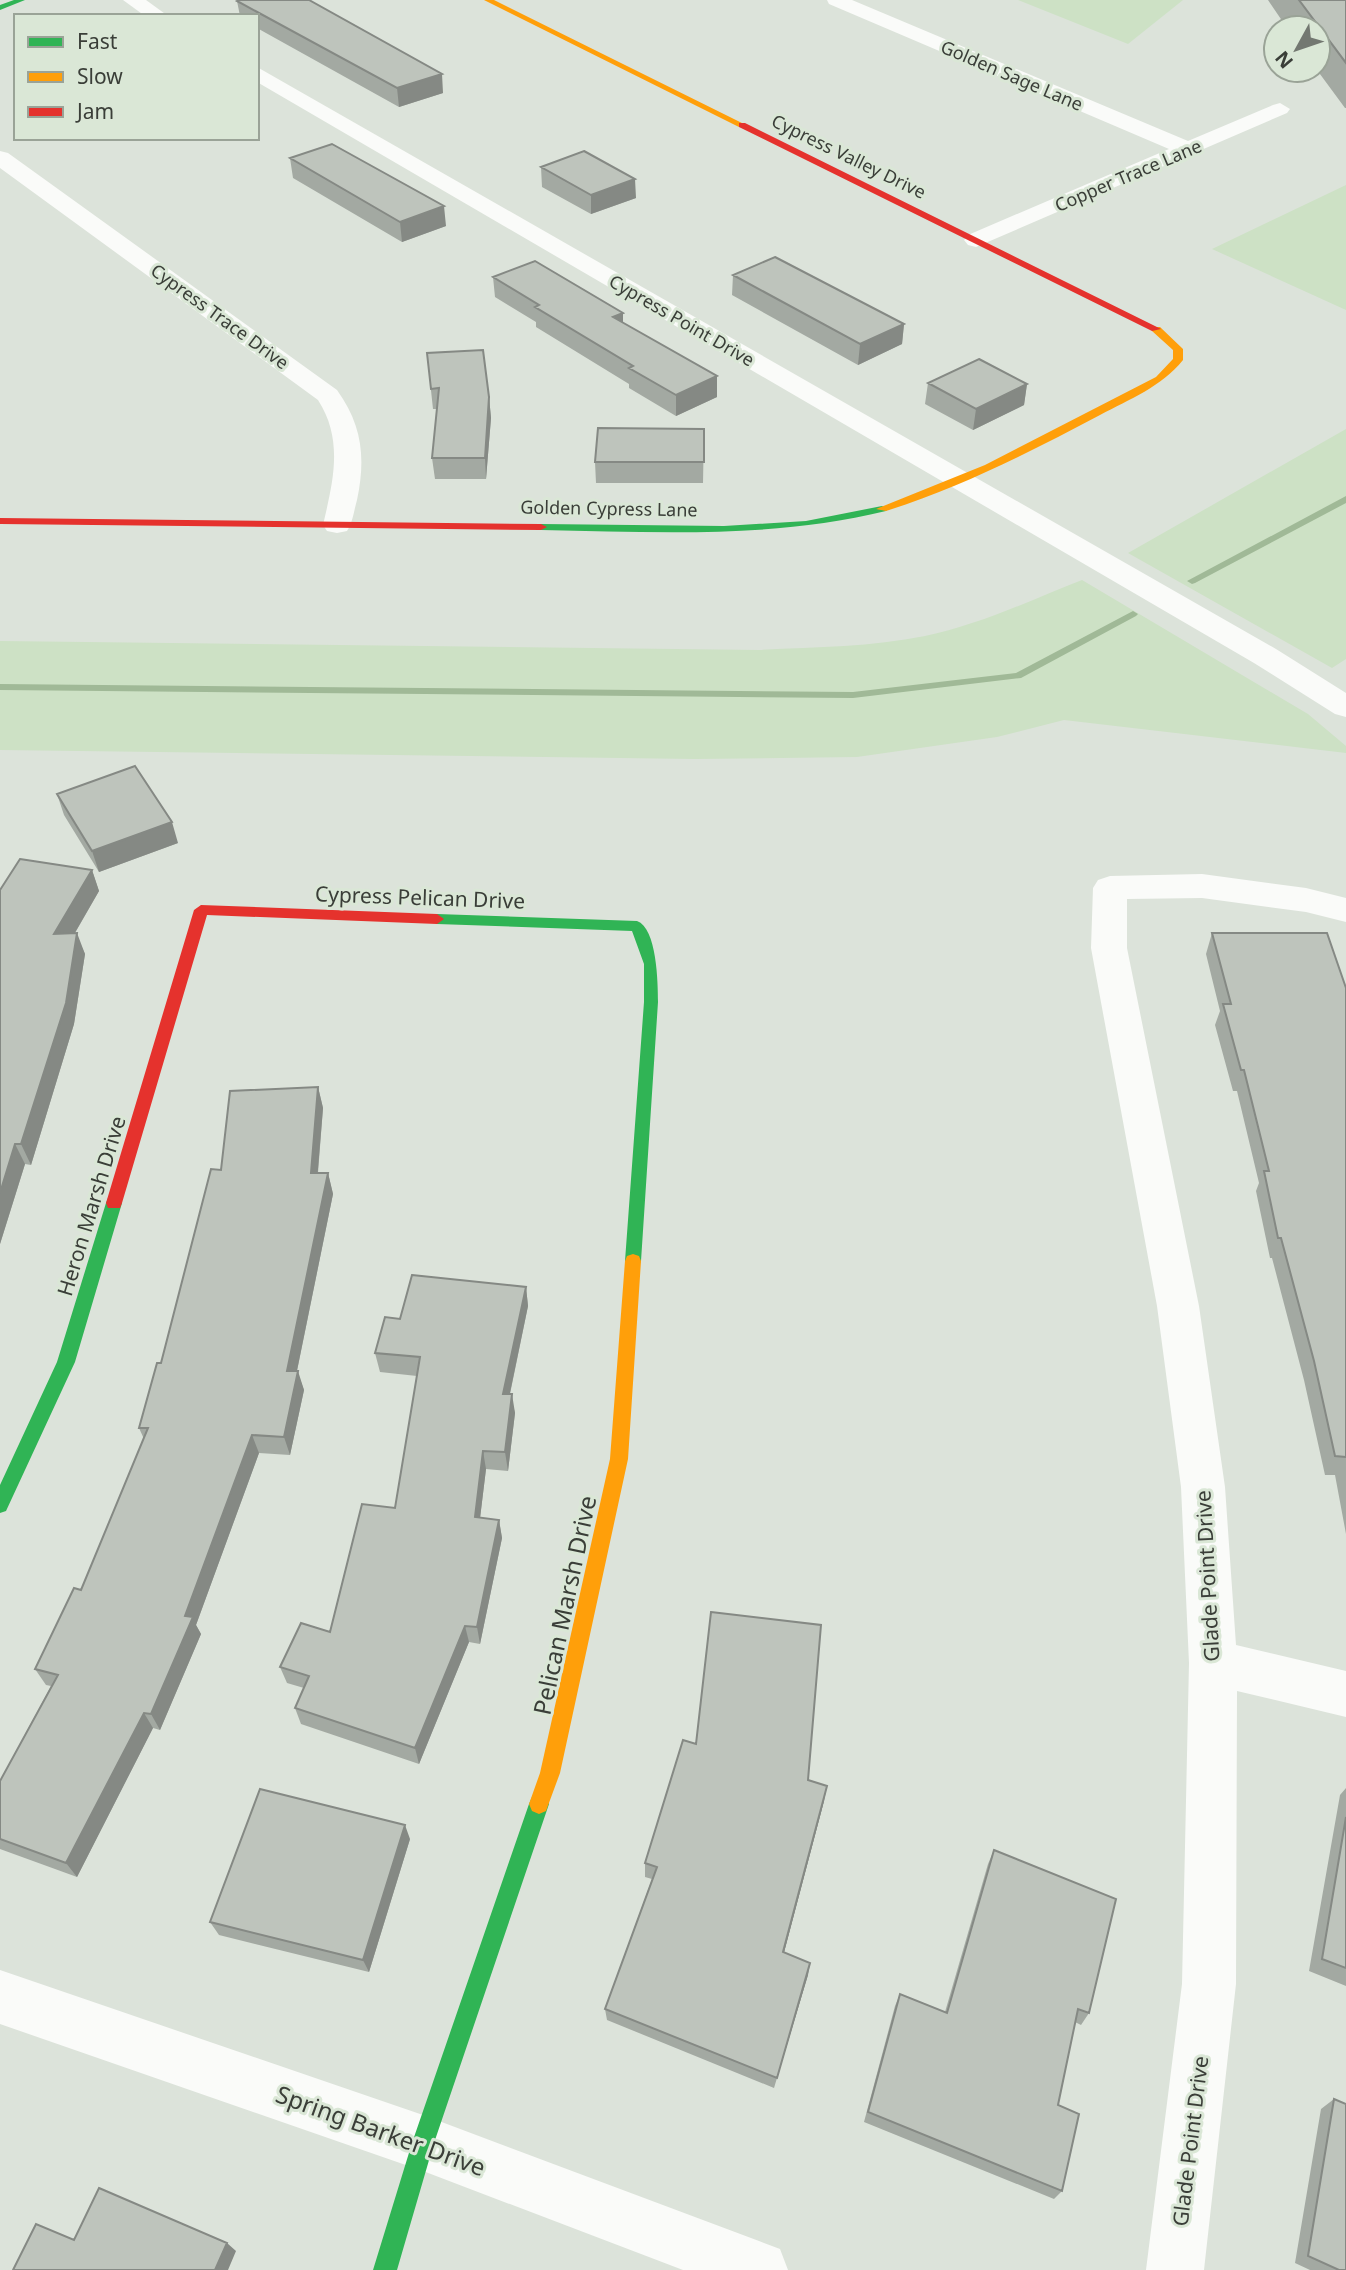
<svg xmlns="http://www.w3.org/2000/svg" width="1346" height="2270" viewBox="0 0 1346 2270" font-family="'Noto Sans',sans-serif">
<rect width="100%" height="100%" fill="#dce3da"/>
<path fill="#cde1c5" d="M1018,0H1183L1128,44Z
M1346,185V310L1212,249Z
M1346,429V659L1332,668L1128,553Z
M1082,580L1308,714L1346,746V753L1064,720L997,737L857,757L695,759L0,750V641L759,650C815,647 871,647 925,636C979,625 1031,600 1082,580Z"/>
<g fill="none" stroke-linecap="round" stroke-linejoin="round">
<path fill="#a0b997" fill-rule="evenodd" d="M1346,496V503L1195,583L1192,584L1187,581Z
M1133,611L1138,614L1136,616L1021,678L853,698L0,690V684L853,692L1016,673Z"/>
<path fill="#fafbf9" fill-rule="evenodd" d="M123,0H146L168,16H145Z
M827,0H852L1188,141L1273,105L1280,103L1290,109L1287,113L976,247L968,245L964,240L968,235L1169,149L829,4Z
M257,67L1276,649L1346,693V717L1335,714L1254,663L257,82Z
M0,151L8,153L337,390C362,425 366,457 357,500C354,510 353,522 347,531L337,533L327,531L323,525C333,482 344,440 318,400L0,168Z
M1202,874L1306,888L1346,898V922L1306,912L1202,898L1127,899V948L1199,1306L1225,1487L1236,1645L1346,1671V1717L1237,1691L1236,1984L1204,2270H1146L1182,1984L1189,1663L1181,1487L1157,1306L1091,948L1093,888L1098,880L1110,876Z
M0,1970L423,2115L759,2241L780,2249L788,2270H683L423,2171L0,2024Z"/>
<path fill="#30b455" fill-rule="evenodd" d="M14,0H25L0,10V5Z
M882,506L888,509L886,511C771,539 658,532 541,530L535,527L541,524L724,526L806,521Z
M437,914L637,921C657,928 658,983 658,1002L641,1261L639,1266L633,1268L627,1266L625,1261L644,1002V964L632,931L437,924L430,919Z
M114,1197L120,1198L122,1203L75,1362L6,1511L0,1513V1485L57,1362L106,1203L108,1198Z
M539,1794L546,1797L549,1804L434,2143L397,2270H373L412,2143L529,1804L532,1797Z"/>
<path fill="#ff9f0a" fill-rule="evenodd" d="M484,0H494L746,125L739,127Z
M1152,327H1160L1183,349V360C1161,387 1130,399 1100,415C1030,452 961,487 886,511L876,509L985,465L1156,377L1173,359V350L1152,331Z
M633,1254L639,1256L641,1261L628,1459L560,1773L546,1811L539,1814L532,1811L529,1804L540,1773L610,1459L625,1261L627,1256Z"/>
<path fill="#e5322d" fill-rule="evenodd" d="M739,123H745L1161,329L1152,331L739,127Z
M0,518L541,524L547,527L541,530L0,524Z
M201,905L437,914L444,919L437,924L207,915L122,1203L120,1208H108L106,1203L194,910Z"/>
</g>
<path fill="#a3a9a2" d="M1268,0H1346V108H1345L1317,70H1318V28H1287Z
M237,1L443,93L399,107L257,28V16H240Z
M290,158L446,226L402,242L293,178Z
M541,167L636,198L591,214L542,187Z
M733,275L904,324L902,344L858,365L732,295Z
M493,277L623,313V323L717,376V397L676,416L629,388V384L536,327V322L495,297Z
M427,353L489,397L491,418L486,479H435L432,458L437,409H433Z
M928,383L1027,384L1024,405L973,430L925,404Z
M704,429L703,483H596L595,462Z
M57,794L178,843L99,872L64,815Z
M92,870L99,891L75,933L85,954L74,1024L31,1165L25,1164L0,1244V890Z
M1212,933L1346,988V1534L1335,1475H1325L1304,1380L1272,1258H1270L1256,1191L1259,1183L1237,1091H1233L1215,1025L1220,1011L1206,954Z
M318,1087L323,1108L318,1173H328L333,1194L297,1371L304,1390L290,1455L259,1453L196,1625L201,1634L160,1730L153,1728L77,1877L0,1849V1781L51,1686L46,1685L35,1669L81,1590L144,1439L139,1428L161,1363L221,1170Z
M526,1287L528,1306L510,1394L515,1413L508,1471L486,1469L480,1518L499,1520L502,1538L480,1644L469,1642L419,1764L301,1724L295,1708L304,1688L287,1683L280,1667L330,1632L395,1508L417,1376L380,1372L375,1353L400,1319Z
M808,1780L824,1801L784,1952L808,1975L774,2088L607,2020L605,2009L652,1879L645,1877V1863Z
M1346,1788V1986L1309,1971L1340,1795Z
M410,1839L369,1972L219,1935L210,1922Z
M994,1850L1089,2013L1081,2025L1075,2022L1058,2105L1062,2191L1054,2199L864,2122L895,2006L900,1994L945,2012L988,1864Z
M1334,2099L1346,2270H1310L1295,2263L1321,2109Z"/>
<path fill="#858984" d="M442,74L443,93L399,107L397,88Z
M635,179L636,198L591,214V195Z
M444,206L446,226L402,242L400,222Z
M623,313V333L613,317Z
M904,324L902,344L858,365L860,344Z
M717,376V397L676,416V395Z
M1027,384L1024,405L973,430L976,409Z
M489,397L491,418L486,479L485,458Z
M172,822L178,843L99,872L92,851Z
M92,870L99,891L62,955L54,934Z
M77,933L85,954L74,1024L31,1165L21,1144Z
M318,1087L323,1108L316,1193L311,1173Z
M15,1144L25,1164L0,1244V1193Z
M328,1173L333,1194L293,1390L287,1371Z
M526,1287L528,1306L506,1412L503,1394Z
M298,1371L304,1390L290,1455L284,1437Z
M512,1394L515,1413L508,1471L505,1452Z
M252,1435L259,1453L196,1625L201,1634L160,1730L151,1714L185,1616Z
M483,1451L486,1469L478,1535L475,1517Z
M499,1520L502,1538L480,1644L477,1627Z
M465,1626L469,1642L419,1764L415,1748Z
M144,1713L153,1728L77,1877L66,1863Z
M827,1786L824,1801L781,1964L783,1952Z
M405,1825L410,1839L369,1972L363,1960Z
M810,1963L808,1975L774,2088L777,2078Z
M227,2243L236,2251L228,2270H215Z"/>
<path fill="#bec4bc" stroke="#858984" stroke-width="2" d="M239,0H309L442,74L397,88L237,1Z
M1299,0H1346V63Z
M332,144L444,206L400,222L290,158Z
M584,151L635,179L591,195L541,167Z
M775,257L904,324L860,344L733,275Z
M535,261L623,313L613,317L717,376L676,395L629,368L633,366L535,307L539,305L493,277Z
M483,350L489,397L485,458H432L439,388L431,389L427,353Z
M979,359L1027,384L976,409L928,383Z
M598,428L704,429V462H595Z
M135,766L172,822L92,851L57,794Z
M20,859L92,870L54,934L77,933L66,1003L21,1144H15L0,1193V890Z
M1212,933H1327L1346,988V1458V1457L1335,1456L1314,1361L1281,1238H1278L1264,1171H1269L1244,1070H1241L1223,1004H1231Z
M318,1087L311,1173H328L287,1371H298L284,1437L252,1435L185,1616L193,1617L151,1714L144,1713L66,1863L0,1839V1781L58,1675L35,1669L74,1588L81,1590L148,1428H139L157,1363H161L211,1169L221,1170L230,1091Z
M412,1275L526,1287L503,1394H512L505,1452L483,1451L475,1517L499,1520L477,1627L465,1626L415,1748L295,1708L309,1676L280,1667L301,1623L330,1632L362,1504L395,1508L420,1357L375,1353L385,1317L400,1319Z
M711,1612L821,1625L808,1780L827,1786L783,1952L810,1963L777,2078L605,2009L657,1867L645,1863L683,1740L696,1744Z
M260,1789L405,1825L363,1960L210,1922Z
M1346,1817V1968L1322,1959Z
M994,1850L1116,1899L1089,2013L1078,2009L1058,2105L1079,2114L1062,2191L868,2112L900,1994L947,2013Z
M1334,2099L1346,2104V2270H1339L1308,2256Z
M99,2188L227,2243L215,2270H13L36,2224L74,2240Z"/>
<g text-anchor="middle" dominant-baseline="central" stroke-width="6" stroke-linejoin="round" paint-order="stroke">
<g font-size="18" fill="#3a3e38" stroke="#dae7d6">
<text transform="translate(1012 75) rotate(23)">Golden Sage Lane</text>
<text transform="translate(849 156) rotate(26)">Cypress Valley Drive</text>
<text transform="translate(1128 175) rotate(-23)">Copper Trace Lane</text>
<text transform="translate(220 316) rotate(36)">Cypress Trace Drive</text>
<text transform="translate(682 320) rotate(30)">Cypress Point Drive</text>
<text transform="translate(609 508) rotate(1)">Golden Cypress Lane</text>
</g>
<g font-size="21" fill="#3a3e38" stroke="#dae7d6">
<text transform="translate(420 897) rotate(2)">Cypress Pelican Drive</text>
<text transform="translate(91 1206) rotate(-73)">Heron Marsh Drive</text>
<text transform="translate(1207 1576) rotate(-93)">Glade Point Drive</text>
<text transform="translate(1190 2141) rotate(-83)">Glade Point Drive</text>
</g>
<g font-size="24" fill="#3a3e38" stroke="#dae7d6">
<text transform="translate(564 1605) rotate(-78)">Pelican Marsh Drive</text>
<text transform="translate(381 2130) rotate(20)">Spring Barker Drive</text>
</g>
</g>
<rect x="14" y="14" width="245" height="126" fill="#dae7d6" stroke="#9aa397" stroke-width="2"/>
<rect x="28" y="37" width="35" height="10" fill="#30b455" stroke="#9aa397" stroke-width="2"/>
<text x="77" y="49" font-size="21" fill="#3a3e38">Fast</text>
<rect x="28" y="72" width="35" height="10" fill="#ff9f0a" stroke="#9aa397" stroke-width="2"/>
<text x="77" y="84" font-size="21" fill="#3a3e38">Slow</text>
<rect x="28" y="107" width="35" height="10" fill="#e5322d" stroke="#9aa397" stroke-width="2"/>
<text x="77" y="119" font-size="21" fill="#3a3e38">Jam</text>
<g transform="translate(1297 49) rotate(230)"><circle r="33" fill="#dae7d6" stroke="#9aa397" stroke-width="2"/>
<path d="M0-5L12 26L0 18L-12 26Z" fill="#737871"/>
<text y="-10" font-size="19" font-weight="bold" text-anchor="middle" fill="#3a3e38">N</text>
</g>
</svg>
